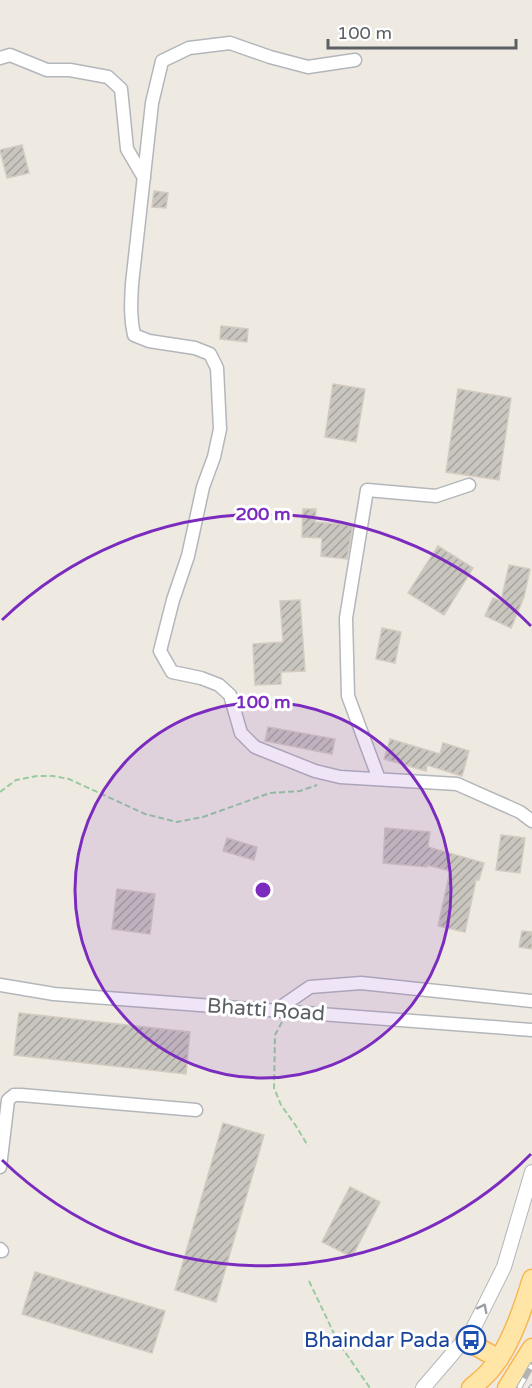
<svg xmlns="http://www.w3.org/2000/svg" width="532" height="1388" viewBox="0 0 532 1388" font-family="'Varela Round',sans-serif">
<defs>
<pattern id="building-hatch" width="6" height="6" patternUnits="userSpaceOnUse" patternTransform="scale(1.5)"><rect width="6" height="6" fill="#c9c5bf"/><path d="M-1 1l2-2M0 6l6-6M5 7l2-2" fill="none" stroke="#a6a39f"/></pattern>
</defs>
<rect width="100%" height="100%" fill="#eeeae2"/>
<path fill="url(#building-hatch)" stroke="#d3cbc0" stroke-width="1.5" d="M22,145L29,173L7,178L0,150Z
M154,191L168,193L166,208L152,207Z
M221,326L248,329L247,342L220,339Z
M333,384L365,389L356,442L325,437Z
M458,389L511,398L499,480L446,472Z
M303,509H316L315,522L353,525L347,559L321,556L322,538L302,537Z
M438,546L473,568L444,615L408,593Z
M509,565L530,569L524,597L511,628L485,616L493,598L501,601Z
M300,600L305,671L281,672V684L255,685L253,644L283,642L280,601Z
M382,628L401,632L395,663L376,659Z
M268,727L335,739L332,754L265,741Z
M390,739L440,754L443,743L469,751L462,776L427,765L426,771L384,759Z
M385,828L430,832L428,847L484,863L479,880H476L465,932L438,926L450,871L427,865V867L383,863Z
M501,835L525,838L520,873L496,870Z
M227,838L257,847L254,860L223,851Z
M117,889L155,894L150,934L112,929Z
M522,931L532,932V949L519,947Z
M19,1013L190,1032L186,1074L14,1055Z
M223,1123L264,1135L216,1302L175,1290Z
M350,1187L380,1202L352,1257L322,1242Z
M35,1272L165,1311L152,1353L22,1314Z"/>
<g fill="none" stroke-linecap="round" stroke-linejoin="round">
<g stroke="#b3b6ba" stroke-width="15">
<path id="minor" d="M0,58L10,55L47,70H70L108,77L121,89L127,149L144,178
M355,60L308,67L270,57L230,43L189,48L162,61L152,103L132,284C131,302 130,318 134,335L149,341L195,348L210,354L217,368L220,429L214,457L203,487L188,556L173,600L160,651L172,672L201,678L219,685L230,695L241,733L255,747L315,771L340,777L457,784L520,812L532,821
M379,779L348,696L346,618L367,490L436,496L469,485
M0,985L54,994L532,1030
M275,1011L310,987L361,983L532,1001
M0,1167L8,1100L14,1095H21L196,1110
M0,1249L2,1251"/>
</g>
<g stroke="#b3b6ba" stroke-width="16">
<path id="tertiary" d="M423,1388L472,1331L504,1267L532,1172"/>
</g>
<g stroke="#f8b652" stroke-width="21">
<path id="primary" d="M465,1340L499,1359
M471,1388C478,1382 486,1376 492,1368C511,1345 523,1308 532,1279
M507,1388L532,1348"/>
</g>
<path stroke="#98cba0" stroke-width="2" stroke-dasharray="6 3" stroke-linecap="butt" d="M0,792L16,780L37,776H53L69,779L145,814L177,822L203,817L270,793L300,791L317,785
M282,1022L275,1035L274,1088L281,1105L296,1126L308,1146
M309,1281L338,1342L370,1388"/>
<use href="#minor" stroke="#fff" stroke-width="12"/>
<use href="#tertiary" stroke="#fff" stroke-width="14"/>
<use href="#primary" stroke="#ffe6a7" stroke-width="18"/>
<g stroke="#b2b3b4" stroke-width="6">
<path id="rail" d="M519,1388L532,1365
M531,1388L532,1387"/>
</g>
<use href="#rail" stroke="#fff" stroke-width="4" stroke-dasharray="11" stroke-linecap="butt"/>
</g>
<defs><path id="oneway-chevron" d="M-2-3.5L2.5 0L-2 3.5" fill="none" stroke-width="1.6" stroke-linecap="round" stroke-linejoin="round" transform="scale(1.5)"/></defs>
<use stroke="#9da0a2" href="#oneway-chevron" transform="translate(483 1308) rotate(-63)"/>
<circle cx="263" cy="890" r="188" fill="#7b2cbf" fill-opacity=".12"/>
<g fill="none" stroke="#7b2cbf" stroke-width="3">
<circle cx="263" cy="890" r="188"/>
<path d="M531 1154A376 376 0 0 1 2 1160M2 620A376 376 0 0 1 531 626"/>
</g>
<defs>
<g id="bus-ring" transform="scale(1.5)"><circle r="9.5" fill="#fff" stroke="#1a4fb4" stroke-width="1.5"/><path d="M-5-6H5V4H4V6H2V4H-2V6H-4V4H-5ZM-3.5-4V0h7V-4ZM-3.5 1.2v1.5H-2V1.2ZM2 1.2v1.5H3.5V1.2Z" fill="#1a4fb4"/></g>
</defs>
<g fill-rule="evenodd">
<use href="#bus-ring" x="471" y="1340"/>
</g>
<g text-anchor="middle" dominant-baseline="central" stroke-width="6" stroke-linejoin="round" paint-order="stroke">
<g font-size="21" fill="#5b6064" stroke="#fff">
<text transform="translate(266 1010) rotate(4)">Bhatti Road</text>
</g>
<g font-size="21" fill="#164399" stroke="#fff" text-anchor="end">
<text x="450" y="1340">Bhaindar Pada</text>
</g>
</g>
<circle cx="263" cy="890" r="9" fill="#7b2cbf" stroke="#fff" stroke-width="3"/>
<g font-size="18" text-anchor="middle" font-weight="bold" fill="#7b2cbf" stroke="#fff" stroke-width="6" stroke-linejoin="round" paint-order="stroke">
<text x="263" y="520">200 m</text>
<text x="263" y="708">100 m</text>
</g>
<path d="M328 39v9h188v-9" fill="none" stroke="#5b6064" stroke-width="3"/>
<text x="337" y="39" font-size="18" fill="#5b6064" stroke="#ffffff" stroke-width="4.5" paint-order="stroke">100 m</text>
</svg>
